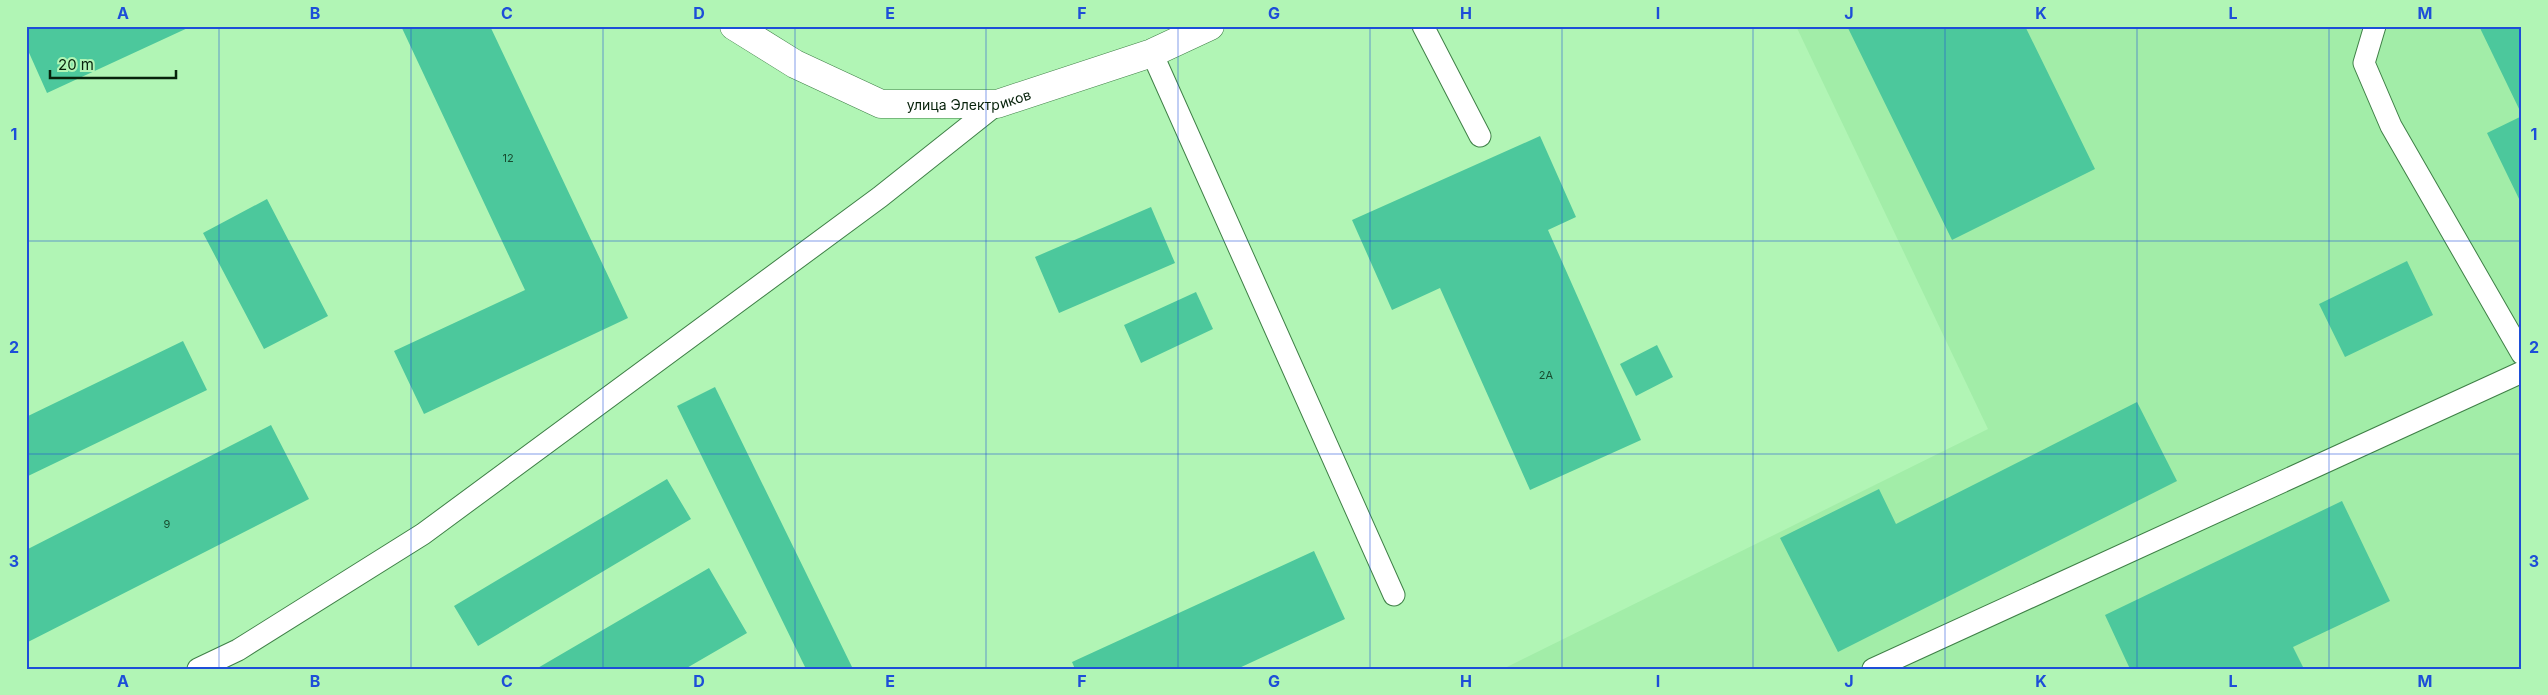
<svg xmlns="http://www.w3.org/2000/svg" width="2548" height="695" viewBox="0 0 2548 695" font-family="Inter,sans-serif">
<rect width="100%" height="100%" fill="#b1f5b5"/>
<path fill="#a2eda8" d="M1796,26H2522V669H1503L1988,429Z"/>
<path fill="#4cc89c" d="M26,26H192L47,93L26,46Z
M401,26H490L628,318L424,414L394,351L525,290Z
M1847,26H2025L2095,169L1952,240Z
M2479,26H2522V115Z
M2522,116V205L2487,133Z
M1540,136L1576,217L1548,230L1641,440L1530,490L1440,288L1392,310L1352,220Z
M267,199L328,316L264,349L203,233Z
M1151,207L1175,263L1059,313L1035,257Z
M2407,261L2433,315L2345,357L2319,304Z
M1196,292L1213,329L1141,363L1124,325Z
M183,341L207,390L26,477V417Z
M1657,345L1673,377L1636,396L1620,364Z
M715,387L853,669H806L677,406Z
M2137,402L2177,481L1838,652L1780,538L1879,489L1896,524Z
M271,425L309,499L26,643V550Z
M667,479L691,519L478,646L454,606Z
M2342,501L2390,601L2293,647L2303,667L2300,669H2130L2105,615Z
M1314,551L1345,619L1237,669H1075L1072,662Z
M709,568L747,633L685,669H536Z"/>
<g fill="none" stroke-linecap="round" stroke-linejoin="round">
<g stroke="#3f8047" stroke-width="23">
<path id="lane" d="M1423,26L1480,136
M2375,26L2364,63L2391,126L2522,354
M1152,53L1394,595
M198,669L238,650L423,534L880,197L997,104
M1873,669L2522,372"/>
</g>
<g stroke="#3f8047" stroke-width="29">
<g id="street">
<path id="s1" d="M734,26L795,64L881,104H997L1152,53L1210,26"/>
</g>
</g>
<use href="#lane" stroke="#fff" stroke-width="21"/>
<use href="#street" stroke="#fff" stroke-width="28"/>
</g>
<path fill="none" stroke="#1d4ed8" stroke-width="1" stroke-opacity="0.55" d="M219,26V669M411,26V669M603,26V669M795,26V669M986,26V669M1178,26V669M1370,26V669M1562,26V669M1753,26V669M1945,26V669M2137,26V669M2329,26V669M26,241H2522M26,454H2522"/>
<g text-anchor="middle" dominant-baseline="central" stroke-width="5" stroke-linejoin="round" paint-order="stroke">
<g font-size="11" fill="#184c2f">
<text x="508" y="158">12</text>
<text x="1546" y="375">2А</text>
<text x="167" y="524">9</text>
</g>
<g font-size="14" fill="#07220b" stroke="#b1f5b5">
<text stroke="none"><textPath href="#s1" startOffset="255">улица Электриков</textPath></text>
</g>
</g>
<rect width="2548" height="695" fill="none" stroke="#b1f5b5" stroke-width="55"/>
<path d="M50 70v8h126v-8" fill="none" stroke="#07220b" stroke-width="2.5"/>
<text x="58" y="70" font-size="15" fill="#07220b" stroke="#b1f5b5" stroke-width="4" paint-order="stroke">20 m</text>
<rect x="28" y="28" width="2492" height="640" fill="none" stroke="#1d4ed8" stroke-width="2"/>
<g font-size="16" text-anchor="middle" font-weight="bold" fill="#1d4ed8">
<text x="123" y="19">A</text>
<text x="315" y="19">B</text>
<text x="507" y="19">C</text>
<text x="699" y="19">D</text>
<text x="890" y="19">E</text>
<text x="1082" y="19">F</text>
<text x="1274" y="19">G</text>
<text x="1466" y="19">H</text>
<text x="1658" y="19">I</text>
<text x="1849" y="19">J</text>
<text x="2041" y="19">K</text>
<text x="2233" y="19">L</text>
<text x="2425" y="19">M</text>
<text x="14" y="140">1</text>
<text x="2534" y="140">1</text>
<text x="14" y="353">2</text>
<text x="2534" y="353">2</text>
<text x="14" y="567">3</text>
<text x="2534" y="567">3</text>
<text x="123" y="687">A</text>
<text x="315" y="687">B</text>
<text x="507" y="687">C</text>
<text x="699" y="687">D</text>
<text x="890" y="687">E</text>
<text x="1082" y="687">F</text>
<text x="1274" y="687">G</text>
<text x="1466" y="687">H</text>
<text x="1658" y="687">I</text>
<text x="1849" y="687">J</text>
<text x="2041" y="687">K</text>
<text x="2233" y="687">L</text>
<text x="2425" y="687">M</text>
</g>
</svg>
